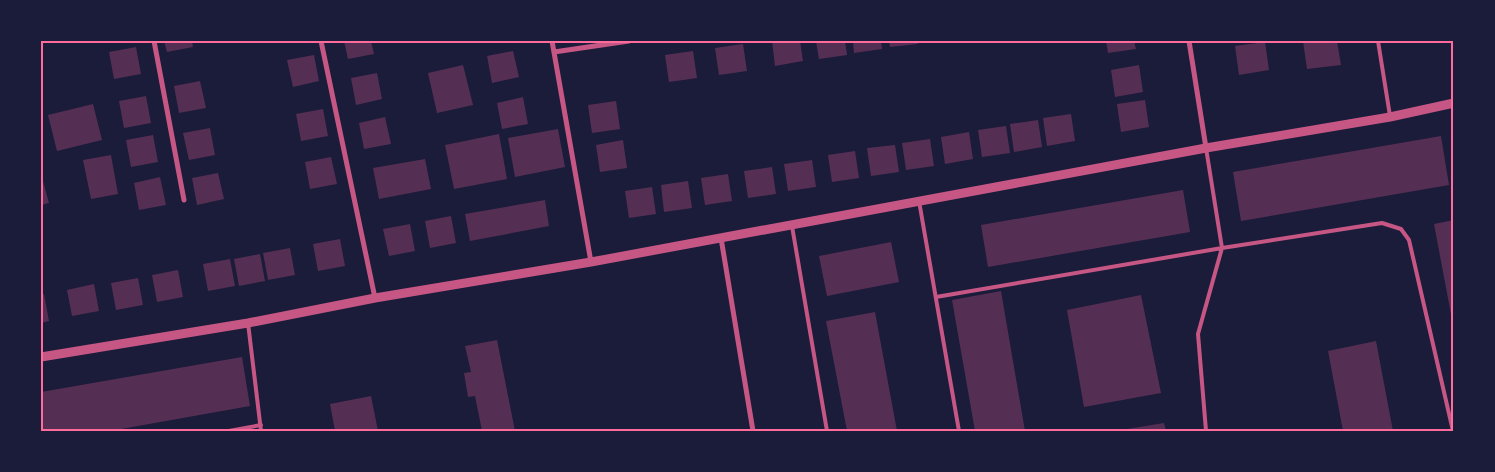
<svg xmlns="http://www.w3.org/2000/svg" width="1495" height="472" viewBox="0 0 1495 472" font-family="Rubik,sans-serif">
<rect width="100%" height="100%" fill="#1b1b3a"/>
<path fill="#542f53" d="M164,41H192L193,47L167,52Z
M344,41H371L374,54L348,59Z
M772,41H800L803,61L775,66Z
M816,41H845L847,55L819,59Z
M853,41H881L882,49L854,53Z
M889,41H917L918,44L890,47Z
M1106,41H1134L1136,49L1108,53Z
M1303,41H1337L1341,65L1307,69Z
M1265,42L1269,70L1239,75L1235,46Z
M743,44L747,71L719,75L715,48Z
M136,47L141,74L114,79L109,52Z
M513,51L519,77L492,83L487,56Z
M693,51L697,78L669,82L665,55Z
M314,55L319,81L293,87L287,60Z
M463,65L473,105L437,113L428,73Z
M1139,65L1143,92L1115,97L1111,70Z
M377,73L382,99L356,105L351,78Z
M200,81L206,108L179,113L174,86Z
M146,96L151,123L124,128L119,101Z
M523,97L528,124L502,129L497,103Z
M1145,100L1149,127L1121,132L1117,104Z
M616,101L620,129L592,133L588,105Z
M93,104L102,140L57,151L48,115Z
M323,109L328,136L301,141L296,114Z
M1071,114L1075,141L1047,146L1043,118Z
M385,117L391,144L364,149L359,123Z
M1038,120L1042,147L1014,152L1010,124Z
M1006,126L1010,153L982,157L978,130Z
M210,128L215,155L189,160L183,133Z
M558,129L565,167L515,177L508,138Z
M969,132L973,159L945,164L941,137Z
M499,134L507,179L454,189L445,145Z
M153,135L158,162L131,167L126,140Z
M1441,136L1449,185L1241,221L1233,172Z
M930,139L934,166L906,170L902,143Z
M623,140L627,168L600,172L596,145Z
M895,145L899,172L871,176L867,148Z
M855,151L859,178L832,182L828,155Z
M111,155L118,194L91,199L83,160Z
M331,157L337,184L310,189L305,162Z
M425,159L431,189L379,199L373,168Z
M812,160L816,187L788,191L784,164Z
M772,167L776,194L748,198L744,171Z
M218,173L224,199L197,205L192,178Z
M41,174L49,203L41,205Z
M728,174L732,201L705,205L701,178Z
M160,177L166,205L139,210L134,183Z
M688,181L692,208L664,212L661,185Z
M652,187L656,214L629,218L625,191Z
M1183,190L1190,232L988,267L981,225Z
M545,200L549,226L470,241L465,214Z
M451,216L456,243L430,248L425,221Z
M1454,220V325H1453L1434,224Z
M410,224L415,251L389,256L383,229Z
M340,239L345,266L318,271L313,244Z
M891,242L899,282L827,296L819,256Z
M290,248L295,275L268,280L263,253Z
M260,254L265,281L239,286L234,259Z
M230,259L235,286L208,291L203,264Z
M178,270L183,297L157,302L152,275Z
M138,278L143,305L116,310L111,283Z
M94,284L99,311L72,316L67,290Z
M1001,291L1025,431H975L952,300Z
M44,294L49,321L41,323V295Z
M1141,295L1161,393L1084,407L1067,310Z
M875,312L897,431H847L826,321Z
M497,340L515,431H482L475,396L468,397L464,373L471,372L465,346Z
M1376,341L1393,431H1343L1328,351Z
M242,357L250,406L110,431H41V392Z
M371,396L378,431H335L330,404Z
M1164,423L1166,431H1121V430Z"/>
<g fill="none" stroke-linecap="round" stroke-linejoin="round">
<path stroke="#c65784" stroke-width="4" d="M1378,41L1390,116
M1206,148L1222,248L1382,223L1401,229L1409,240L1453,431
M919,201L959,431
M792,226L827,431
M936,297L1222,248L1198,334L1206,431
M248,323L261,431
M229,431L261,425"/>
<path stroke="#c65784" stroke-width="5" d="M154,41L184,200
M321,41L375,298
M552,41L591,262
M1189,41L1206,148
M554,52L629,41
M721,238L753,431"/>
<path stroke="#c65784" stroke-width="9" d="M41,357L248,323L375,298L591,262L1206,148L1390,117L1454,103"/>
</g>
<rect width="1495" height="472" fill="none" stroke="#1b1b3a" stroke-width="85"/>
<rect x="42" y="42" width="1410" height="388" fill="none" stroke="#ff6b9d" stroke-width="2"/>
</svg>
